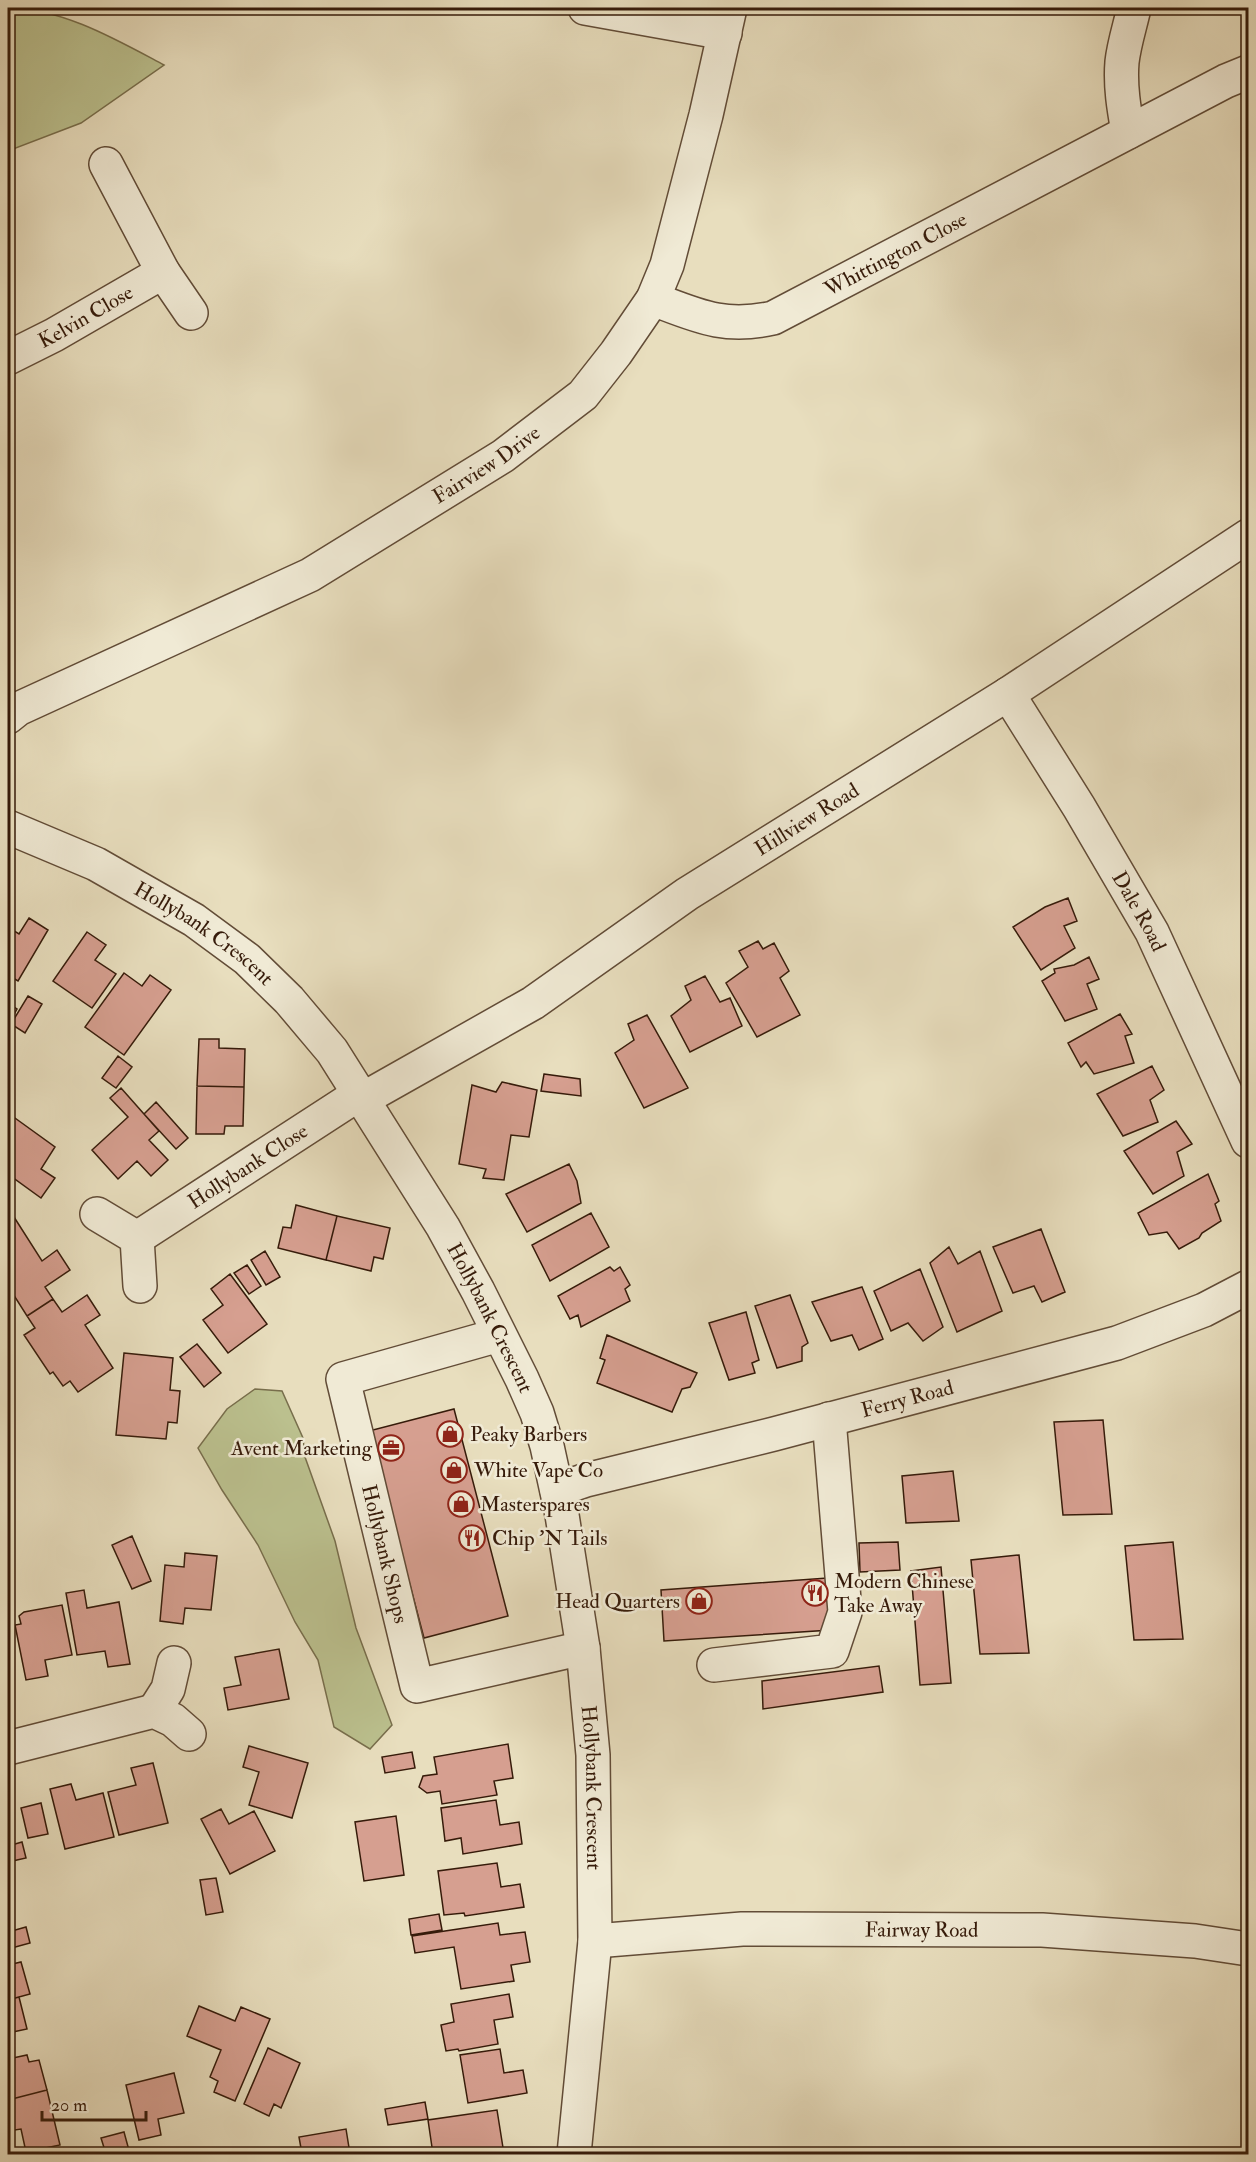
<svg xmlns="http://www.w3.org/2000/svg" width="1256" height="2162" viewBox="0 0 1256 2162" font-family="'IM FELL Double Pica',serif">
<rect width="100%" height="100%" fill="#e8debe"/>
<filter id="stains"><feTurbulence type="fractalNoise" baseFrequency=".00333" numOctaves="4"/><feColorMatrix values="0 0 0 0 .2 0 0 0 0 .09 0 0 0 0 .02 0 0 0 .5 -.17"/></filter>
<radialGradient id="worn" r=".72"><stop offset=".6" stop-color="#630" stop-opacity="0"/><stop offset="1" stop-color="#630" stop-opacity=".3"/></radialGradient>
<path fill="#bbc08e" stroke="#786e4c" stroke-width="1.5" d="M8,8C62,8 117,40 164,65L81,123L8,151Z
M255,1389L282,1391L303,1438L305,1457L335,1541L356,1628L392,1725L370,1749L334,1727L318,1660L295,1622L258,1545L222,1490L198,1448L227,1409Z"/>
<path fill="#d69f90" stroke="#361b0a" stroke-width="1.5" d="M1068,898L1077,921L1064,926L1075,948L1041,970L1013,927L1045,907Z
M29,918L48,930L18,981L8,975V927L19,934Z
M87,932L106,945L95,960L116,974L92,1008L53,981Z
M758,941L763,949L774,943L789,971L780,978L800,1015L757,1037L726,983L748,967L739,951Z
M1089,957L1099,979L1087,984L1097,1009L1065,1021L1042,981L1055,973L1054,969L1074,965Z
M124,973L142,986L150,975L171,990L124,1055L85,1027Z
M705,976L720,1002L730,998L742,1026L690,1052L671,1016L691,1000L685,986Z
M28,996L42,1004L25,1033L11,1024Z
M8,1003L17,1009L8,1025Z
M1120,1014L1132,1034L1125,1036L1134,1063L1094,1074L1086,1062L1081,1067L1068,1043Z
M647,1015L688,1088L644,1108L615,1053L634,1040L628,1024Z
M199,1039H219V1048L245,1049L244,1087L197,1086Z
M118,1056L132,1067L116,1088L102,1078Z
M1152,1066L1164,1090L1150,1100L1158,1122L1123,1136L1097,1094Z
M544,1074L580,1079L581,1096L541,1091Z
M502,1082L537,1090L529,1137L511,1135L504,1180L483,1178L486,1169L459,1164L472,1085L496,1092Z
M197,1086L244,1087L243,1126H225L224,1134H196Z
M121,1088L159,1131L149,1140L168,1160L151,1176L137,1161L118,1179L92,1150L128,1117L110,1098Z
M156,1102L188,1138L176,1149L144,1114Z
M8,1113L55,1147L41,1169L55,1178L41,1198L8,1174Z
M1176,1121L1192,1144L1177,1152L1184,1176L1153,1194L1124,1151Z
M569,1164L577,1181L581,1203L527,1232L506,1194Z
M1208,1174L1219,1201L1215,1204L1221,1221L1202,1233L1199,1238L1179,1249L1167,1232L1149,1235L1138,1213Z
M296,1205L337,1216L326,1260L278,1248L283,1227L291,1228Z
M591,1213L609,1247L550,1281L532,1245Z
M337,1216L390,1228L383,1259L374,1257L371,1271L326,1260Z
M14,1217L42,1261L57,1250L70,1270L45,1287L53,1299L27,1316L8,1286V1221Z
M1041,1229L1065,1292L1042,1302L1034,1286L1013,1293L993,1247Z
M949,1247L958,1264L980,1251L1002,1311L957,1332L930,1263Z
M265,1251L280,1277L266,1285L251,1260Z
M247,1265L261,1286L249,1294L234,1273Z
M610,1267L614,1271L620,1267L630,1285L625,1289L630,1301L581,1327L578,1315L570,1319L558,1296Z
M920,1269L943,1327L923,1341L908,1323L891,1331L874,1291Z
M230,1274L267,1324L228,1353L203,1320L223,1305L211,1289Z
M862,1287L883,1339L859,1350L852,1335L831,1341L812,1302Z
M87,1295L100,1315L85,1325L113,1368L78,1392L70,1381L63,1386L53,1372L50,1374L24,1335L35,1328L27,1316L53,1299L62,1312Z
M790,1295L808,1343L802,1347V1361L777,1368L755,1306Z
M746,1312L759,1360L752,1363L755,1373L729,1380L709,1323Z
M607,1335L697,1373L690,1387L682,1389L672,1412L597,1383L605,1360L600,1358Z
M197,1344L221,1373L204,1387L180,1357Z
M124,1353L173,1358L170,1390L180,1391L177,1423L168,1422L166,1439L116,1435Z
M454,1409L508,1616L424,1638L369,1431Z
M1103,1420L1112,1514L1063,1515L1054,1422Z
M953,1471L959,1521L906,1523L902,1476Z
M132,1536L151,1581L132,1589L112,1545Z
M898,1542L900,1570L860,1572L859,1543Z
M1173,1542L1183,1639L1134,1640L1125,1546Z
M185,1553L217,1556L211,1610L185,1608L183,1624L160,1621L165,1565L184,1567Z
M1019,1555L1029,1653L980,1654L971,1560Z
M8,1563L14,1594L8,1595Z
M941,1567L951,1683L920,1685L911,1571Z
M827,1578L831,1630L664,1641L661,1590Z
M84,1590L87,1608L119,1602L130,1664L108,1667L105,1651L77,1655L66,1593Z
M62,1605L72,1655L45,1660L48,1676L26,1680L15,1625L21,1624L19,1616L24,1612Z
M279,1649L289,1699L228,1710L224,1688L241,1685L235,1657Z
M879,1666L883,1692L763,1709L762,1681Z
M508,1744L513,1778L494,1781L497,1795L442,1804L440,1791L427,1793L419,1787L423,1776L437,1774L434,1757Z
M249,1746L308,1763L292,1818L249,1805L259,1772L243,1767Z
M412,1752L415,1768L385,1773L382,1757Z
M153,1763L168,1823L119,1835L108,1792L136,1785L131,1768Z
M71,1784L76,1800L103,1793L114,1837L65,1849L50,1789Z
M496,1800L500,1825L519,1822L522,1844L463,1854L461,1838L445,1841L441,1808Z
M41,1803L48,1834L28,1838L21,1808Z
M221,1809L229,1824L254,1811L275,1851L230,1874L201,1819Z
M396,1816L404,1875L364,1881L355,1822Z
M22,1842L26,1858L8,1862V1846Z
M497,1863L501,1887L520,1884L524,1907L465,1916L464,1913L444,1915L438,1871Z
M216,1878L223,1912L206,1915L200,1880Z
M439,1914L442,1930L411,1935L409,1919Z
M498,1923L500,1935L525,1932L530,1962L511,1965L514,1981L461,1989L454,1947L415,1953L412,1936Z
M26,1927L30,1943L8,1949V1932Z
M21,1962L30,1994L8,2000V1965Z
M509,1994L513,2017L494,2020L498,2044L459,2051L458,2049L446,2051L441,2025L454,2022L451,2004Z
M19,1997L27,2029L8,2033V2000Z
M199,2006L235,2021L241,2007L270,2019L235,2101L214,2092L218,2081L210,2077L221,2050L187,2036Z
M268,2048L300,2063L281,2108L274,2104L269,2116L244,2104Z
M500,2049L504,2073L523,2070L527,2093L468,2103L460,2055Z
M27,2055L29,2062L39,2060L47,2090L8,2100V2059Z
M174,2073L184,2113L158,2119L161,2135L139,2140L126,2085Z
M47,2090L60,2145L26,2152L21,2129L8,2131V2100Z
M425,2102L428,2119L388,2125L385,2109Z
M497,2110L504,2154H433L428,2120Z
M346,2129L350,2154H302L299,2137Z
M124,2132L130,2154H106L101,2138Z"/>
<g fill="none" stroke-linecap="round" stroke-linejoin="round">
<g stroke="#624c37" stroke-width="36">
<g id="minor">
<path d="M585,8L725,33"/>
<path d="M1128,132C1124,109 1120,86 1122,62C1124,44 1130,26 1134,8"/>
<path d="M106,164L163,272L191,313"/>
<path id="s1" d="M653,299C698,316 724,329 773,318L1226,81L1248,72"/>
<path id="s2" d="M8,358L54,335L163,272"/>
<path id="s3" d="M1008,694L1079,807L1152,932L1248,1141"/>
<path id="s4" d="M8,717L18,709L310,575L503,456L583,395L616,353L653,299L667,265L706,115L730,8"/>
<path id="s5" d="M8,827L96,864L194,920L247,959L289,1000L332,1051L443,1227L478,1291L522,1379L537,1413L547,1446L562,1515L583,1648L593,1755L595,1941L574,2154"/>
<path id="s6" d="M363,1099L533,1003L687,894L1008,694L1248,536"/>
<path d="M97,1214L137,1238L140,1286"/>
<path id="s7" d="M137,1238L359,1094"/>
<path id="s8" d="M499,1335L343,1379L417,1686L583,1648"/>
<path id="s9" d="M557,1490L586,1480L774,1434L1117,1343L1204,1310L1248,1287"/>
<path d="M714,1665L832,1651L845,1612L829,1419"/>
<path d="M154,1711L168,1689L174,1663"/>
<path d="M8,1748L154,1711L173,1720L189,1734"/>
<path id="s10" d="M595,1941L742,1929L1042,1930L1195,1941L1248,1949"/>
</g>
</g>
<use href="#minor" stroke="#f0ead5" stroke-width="33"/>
</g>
<defs>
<g id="shop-ring" transform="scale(1.35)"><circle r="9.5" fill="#f0ead5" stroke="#8f2418" stroke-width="1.5"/><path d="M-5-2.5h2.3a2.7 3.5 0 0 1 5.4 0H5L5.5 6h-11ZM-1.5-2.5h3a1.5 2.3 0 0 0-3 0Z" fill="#8f2418"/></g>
<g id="office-ring" transform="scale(1.35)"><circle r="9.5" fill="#f0ead5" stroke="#8f2418" stroke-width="1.5"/><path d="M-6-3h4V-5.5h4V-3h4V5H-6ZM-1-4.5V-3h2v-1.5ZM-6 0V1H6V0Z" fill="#8f2418"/></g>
<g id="restaurant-ring" transform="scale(1.35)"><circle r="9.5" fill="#f0ead5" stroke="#8f2418" stroke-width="1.5"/><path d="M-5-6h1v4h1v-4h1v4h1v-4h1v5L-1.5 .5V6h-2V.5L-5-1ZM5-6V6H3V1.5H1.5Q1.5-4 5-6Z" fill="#8f2418"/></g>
</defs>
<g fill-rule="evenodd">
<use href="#shop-ring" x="450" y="1434"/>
<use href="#office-ring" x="391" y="1448"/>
<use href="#shop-ring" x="454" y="1470"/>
<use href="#shop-ring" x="461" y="1504"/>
<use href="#restaurant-ring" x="472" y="1538"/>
<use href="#restaurant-ring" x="815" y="1593"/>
<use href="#shop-ring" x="699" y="1601"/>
</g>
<g text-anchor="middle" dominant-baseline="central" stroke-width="5" stroke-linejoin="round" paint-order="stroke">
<g font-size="21" fill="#361b0a" stroke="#f0ead5">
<text stroke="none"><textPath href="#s1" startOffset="262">Whittington Close</textPath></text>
<text stroke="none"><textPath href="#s2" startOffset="88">Kelvin Close</textPath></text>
<text stroke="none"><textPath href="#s4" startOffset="542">Fairview Drive</textPath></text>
<text stroke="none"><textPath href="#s6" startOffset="525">Hillview Road</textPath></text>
<text stroke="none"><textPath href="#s3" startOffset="254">Dale Road</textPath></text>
<text stroke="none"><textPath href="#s5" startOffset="224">Hollybank Crescent</textPath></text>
<text stroke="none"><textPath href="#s7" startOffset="132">Hollybank Close</textPath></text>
<text stroke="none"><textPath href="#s5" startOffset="710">Hollybank Crescent</textPath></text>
<text stroke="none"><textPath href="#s9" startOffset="362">Ferry Road</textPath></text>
<text stroke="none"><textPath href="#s8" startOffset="342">Hollybank Shops</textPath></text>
<text stroke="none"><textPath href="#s5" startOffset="1196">Hollybank Crescent</textPath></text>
<text stroke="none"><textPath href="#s10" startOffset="327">Fairway Road</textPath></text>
</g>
<g font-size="21" fill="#361b0a" stroke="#f0ead5" text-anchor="start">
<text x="470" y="1434">Peaky Barbers</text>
<text x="372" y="1448" text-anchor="end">Avent Marketing</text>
<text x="474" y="1470">White Vape Co</text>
<text x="480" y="1504">Masterspares</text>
<text x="492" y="1538">Chip 'N Tails</text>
<text x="834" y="1581">Modern Chinese<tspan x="834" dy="24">Take Away</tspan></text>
<text x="680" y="1601" text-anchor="end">Head Quarters</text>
</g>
</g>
<rect width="1256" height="2162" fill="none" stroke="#e8debe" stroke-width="30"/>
<rect x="9" y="9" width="1238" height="2144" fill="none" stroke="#361b0a" stroke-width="3"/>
<rect x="15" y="15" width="1226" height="2132" fill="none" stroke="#361b0a" stroke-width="1.5"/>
<path d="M42 2111v9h104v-9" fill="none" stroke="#361b0a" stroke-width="3"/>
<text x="51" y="2111" font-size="18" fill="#361b0a" stroke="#f0ead5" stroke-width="4.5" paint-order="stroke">20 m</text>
<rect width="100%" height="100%" filter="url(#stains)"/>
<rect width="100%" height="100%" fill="url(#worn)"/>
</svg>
